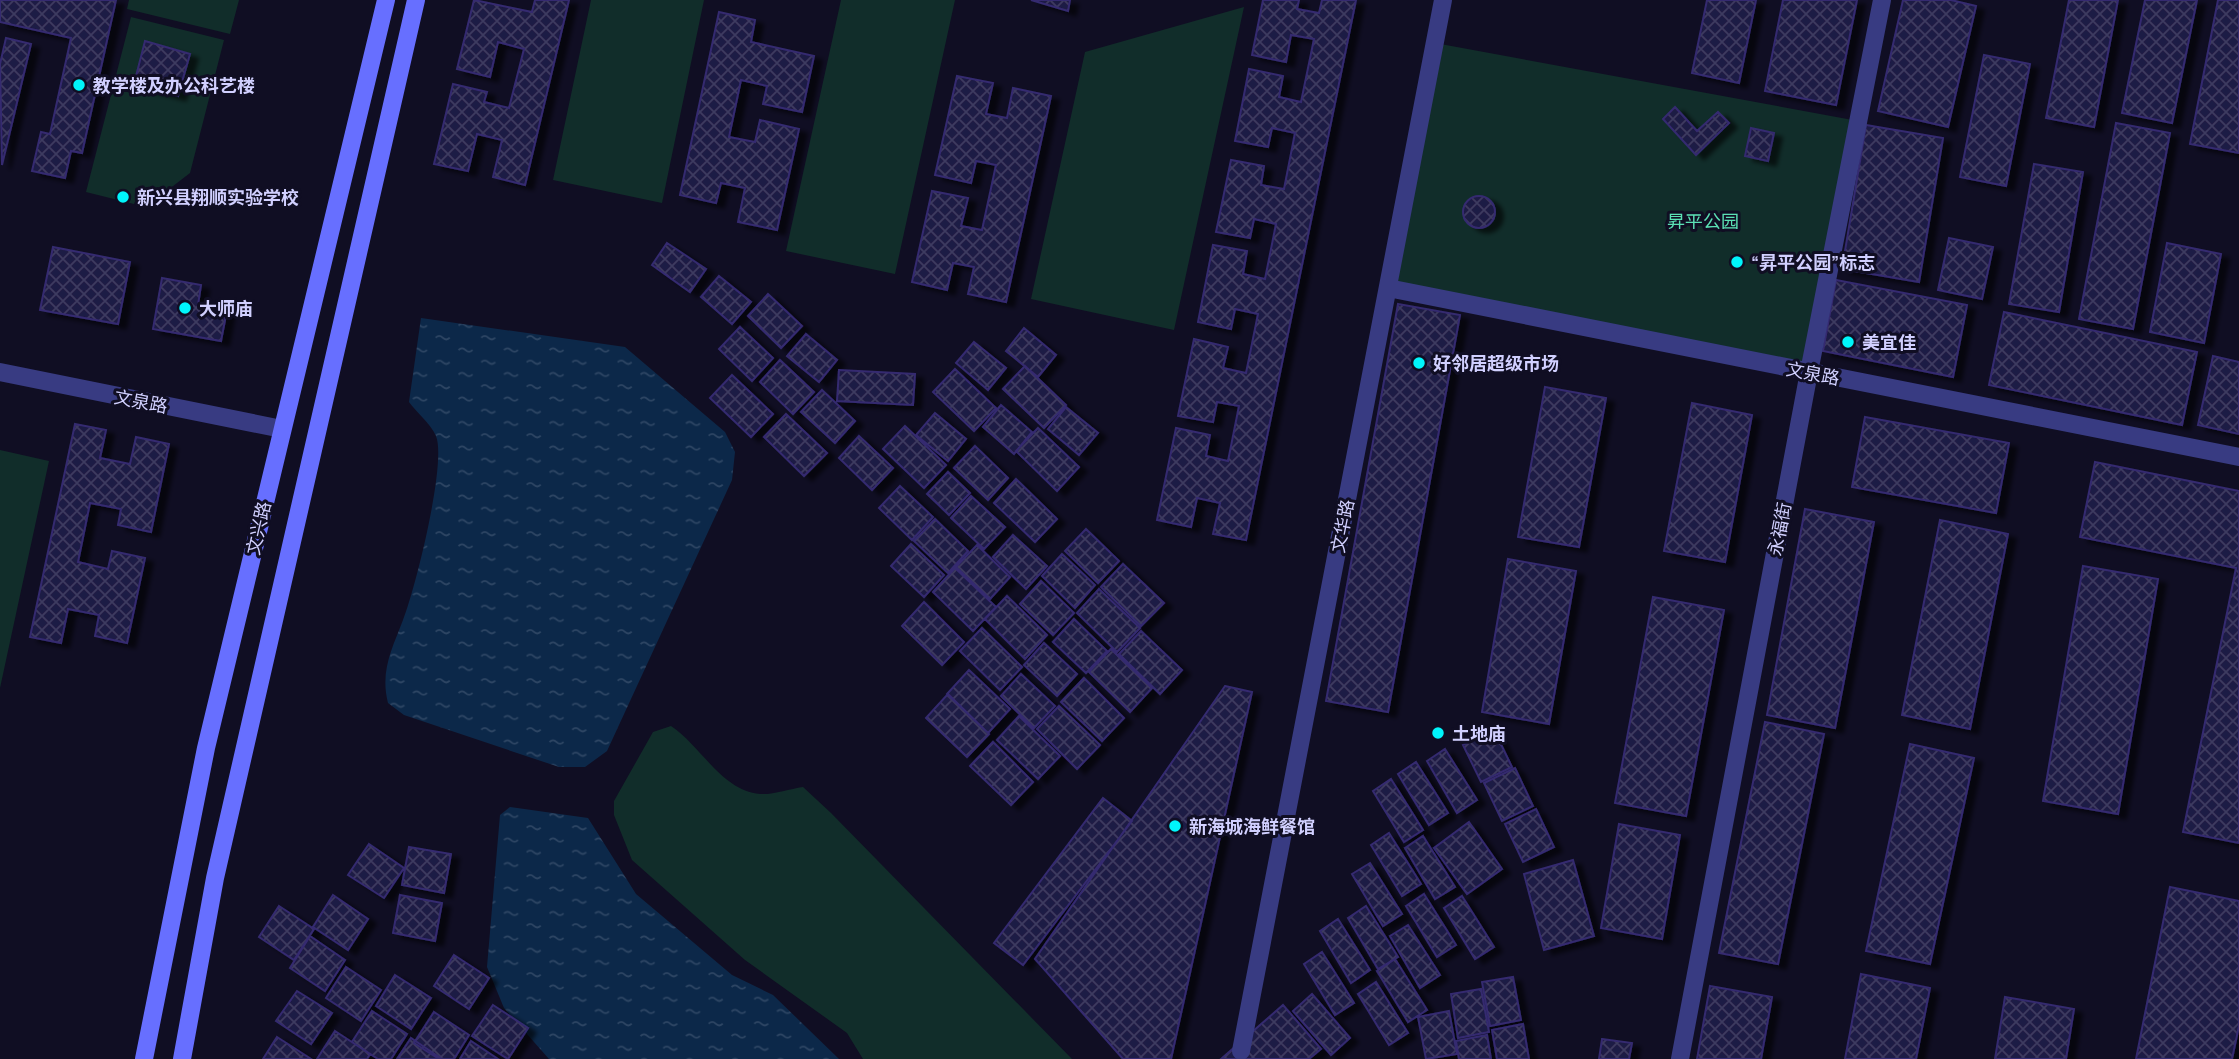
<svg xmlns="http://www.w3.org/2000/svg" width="2239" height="1059" viewBox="0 0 2239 1059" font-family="Manrope,'Noto Sans SC',sans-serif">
<defs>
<pattern id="water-ripples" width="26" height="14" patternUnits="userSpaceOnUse" patternTransform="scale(1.75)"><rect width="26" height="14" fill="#0c2849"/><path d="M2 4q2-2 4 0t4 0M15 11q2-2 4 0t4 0" fill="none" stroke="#2e4664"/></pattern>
<pattern id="building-cross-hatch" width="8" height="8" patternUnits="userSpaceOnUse" patternTransform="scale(1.75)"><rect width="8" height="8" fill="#1f1a44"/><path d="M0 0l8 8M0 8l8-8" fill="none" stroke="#3e3a60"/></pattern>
<filter id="shadow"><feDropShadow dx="8" dy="4.5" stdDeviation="2" flood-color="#0009"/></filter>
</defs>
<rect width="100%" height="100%" fill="#100e23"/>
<path fill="#112d2a" d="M129,0H239L230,34L127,9Z
M591,0H704L662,203L553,180Z
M841,0H955L895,274L786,251Z
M1244,7L1174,330L1031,299L1085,52Z
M131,17L224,40L190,173L164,193L134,204L86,192Z
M1435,43L1858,121L1809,372L1388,288Z
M0,450L49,461L0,688Z
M671,726C701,746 722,791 760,794C773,795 789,789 803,787L831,813L1072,1059H863L847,1033L745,960L632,860L614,815V801L653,732Z"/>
<path fill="url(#water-ripples)" d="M421,318L625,347L725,432L735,452L732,480L607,751L585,767H559L404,715L388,703C380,671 392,649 403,620C415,590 447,463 436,436C431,424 416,412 409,402Z
M510,807L588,818L636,894L732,975L773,995L839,1059H549L504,1008L487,967L500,815Z"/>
<path fill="url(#building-cross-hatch)" stroke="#342b70" stroke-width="2" filter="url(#shadow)" d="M0,0H116L82,153L71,151L65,178L32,171L41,132L50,134L71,38L0,22Z
M474,0L532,12L535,0H569L525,185L493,177L502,140L477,134L468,171L434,164L453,84L487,92L484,102L509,108L524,49L498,42L490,77L457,69Z
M1031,0H1070L1068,11Z
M1263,0H1299L1297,9L1319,13L1322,0H1356L1246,540L1213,534L1220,503L1197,498L1191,527L1157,520L1176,428L1210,435L1206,456L1228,461L1239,406L1217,402L1213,422L1178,416L1194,339L1228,347L1223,368L1246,373L1258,314L1235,309L1231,329L1198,322L1213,245L1247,251L1243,274L1265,279L1276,224L1254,219L1250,238L1216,232L1231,160L1264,166L1261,185L1284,189L1295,133L1272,128L1268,147L1235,141L1249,69L1283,76L1279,97L1301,102L1314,39L1291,35L1286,62L1252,55Z
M1707,0H1756L1739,83L1692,73Z
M1783,0H1857L1836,105L1765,91Z
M1903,0H1951L1976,6L1948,127L1878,111Z
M2069,0H2118L2094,127L2046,118Z
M2145,0H2197L2172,123L2122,113Z
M2218,0H2239V153L2190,144Z
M719,12L755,20L751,42L814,56L802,112L763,104L767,86L741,80L729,137L755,142L760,120L799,129L777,230L738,222L745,188L721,183L716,203L680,195Z
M6,38L31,44L2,165L0,64Z
M145,41L190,54L178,96L134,84Z
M1984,55L2030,64L2006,186L1960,177Z
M957,76L993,83L986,114L1007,118L1013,88L1051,96L1006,302L968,294L974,267L953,263L947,290L912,282L932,191L968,198L961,226L982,230L996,165L976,161L971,183L935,175Z
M1675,107L1697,131L1718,112L1729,123L1696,155L1663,119Z
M2116,123L2170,133L2133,329L2079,319Z
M1866,125L1943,138L1919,282L1842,269Z
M1751,128L1774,133L1768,161L1745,156Z
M2034,164L2083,172L2059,312L2009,304Z
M1463 212a16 16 0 1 1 32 0a16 16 0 1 1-32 0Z
M1949,238L1993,247L1982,299L1938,290Z
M667,243L706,269L690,292L652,265Z
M2167,243L2221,254L2204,343L2150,332Z
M53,247L130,262L118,324L40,310Z
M719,276L751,302L732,324L701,297Z
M162,278L201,285L198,305L227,310L221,341L153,329Z
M1836,280L1967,305L1953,377L1823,351Z
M768,294L802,326L781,348L748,316Z
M1398,304L1460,315L1388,712L1326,701Z
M2004,312L2197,352L2182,425L1989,385Z
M740,327L773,358L752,381L719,349Z
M1024,328L1056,355L1038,377L1006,351Z
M806,334L837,360L819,382L787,356Z
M974,342L1006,368L988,390L956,363Z
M2213,356L2239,362V434L2198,425Z
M780,360L814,392L793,414L760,382Z
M1025,366L1066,405L1044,428L1003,389Z
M955,369L996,408L974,431L933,392Z
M839,370L915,374L913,405L837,401Z
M732,375L773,414L751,437L710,398Z
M1545,387L1606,398L1579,547L1518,537Z
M822,390L855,421L835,443L801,412Z
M1692,403L1752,415L1725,562L1664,551Z
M1001,405L1032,432L1014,454L983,427Z
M1066,407L1098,433L1079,455L1048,429Z
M935,413L966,439L948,461L916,435Z
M786,414L827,453L804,476L764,437Z
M1865,417L2009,443L1996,513L1852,487Z
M75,424L106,430L100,458L130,464L136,437L169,444L151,532L118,525L121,509L90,503L78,562L108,569L112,551L145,558L127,643L95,636L99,615L68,609L61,643L30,637Z
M905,426L946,465L924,488L883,449Z
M1038,428L1079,467L1057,491L1016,451Z
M859,436L893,468L872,490L839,458Z
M975,446L1008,478L988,500L954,468Z
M2095,462L2239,491V843L2183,832L2236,568L2080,537Z
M948,472L970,493L949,515L927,494Z
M1016,479L1057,519L1035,542L994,503Z
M900,486L933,517L912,540L879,508Z
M971,496L1005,527L984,549L951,518Z
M1805,509L1874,522L1835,728L1767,715Z
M935,519L968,551L948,573L914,541Z
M1940,520L2008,534L1970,729L1902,715Z
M1086,529L1119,561L1098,583L1065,551Z
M1013,535L1047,566L1026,589L993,557Z
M911,544L944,575L924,597L891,566Z
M977,545L1010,577L990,599L956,567Z
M1062,554L1095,585L1075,608L1042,576Z
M1508,559L1576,571L1549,724L1482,712Z
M1123,564L1164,603L1141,626L1101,587Z
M2083,566L2158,579L2118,814L2043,801Z
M955,568L996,607L973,631L933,592Z
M1041,581L1074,613L1053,635L1020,604Z
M1099,589L1140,628L1117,652L1077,613Z
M1007,596L1047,635L1025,659L985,619Z
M1653,597L1724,610L1686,816L1615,803Z
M924,602L964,642L942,665L902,626Z
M1074,619L1107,651L1086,673L1053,642Z
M982,628L1022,667L1000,690L960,651Z
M1141,631L1182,670L1160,694L1119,654Z
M1044,643L1077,674L1057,696L1024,665Z
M1111,649L1152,688L1130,712L1089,672Z
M969,670L1010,709L988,733L947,694Z
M1021,674L1055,706L1034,728L1001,696Z
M1084,678L1124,718L1102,741L1061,702Z
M1225,686L1252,692L1171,1059H1123L1035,959Z
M948,694L989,734L967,757L926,718Z
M1059,706L1100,745L1077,769L1037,729Z
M1019,716L1060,756L1038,779L997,740Z
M1765,722L1824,734L1778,964L1719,953Z
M1494,730L1512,767L1481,782L1463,745Z
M993,742L1033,782L1011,805L970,766Z
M1910,744L1974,758L1930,964L1866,951Z
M1445,749L1477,800L1457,813L1427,761Z
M1416,762L1448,813L1429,825L1398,774Z
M1515,768L1533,806L1502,821L1484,783Z
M1391,779L1423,830L1404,842L1373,791Z
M1103,798L1132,821L1023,965L994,943Z
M1536,809L1554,847L1523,862L1505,824Z
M1469,822L1502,869L1467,894L1434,848Z
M1619,824L1680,835L1662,939L1601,928Z
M1389,833L1421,884L1402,896L1371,845Z
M1423,836L1455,887L1435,899L1405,848Z
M369,844L404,868L384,898L348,875Z
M409,847L451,854L444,893L402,885Z
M1573,860L1594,936L1544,950L1524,874Z
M1370,863L1402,914L1383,926L1352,874Z
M2170,887L2239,901V1026L2232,1059H2136Z
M1424,894L1456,945L1437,957L1406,906Z
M333,895L368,919L348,950L313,927Z
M400,895L442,903L435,941L393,933Z
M1462,896L1494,947L1475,959L1444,908Z
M279,906L314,929L294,960L259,937Z
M1366,906L1398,957L1378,969L1348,918Z
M1338,919L1370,970L1351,983L1320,931Z
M1408,925L1440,975L1420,988L1390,936Z
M310,936L345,960L325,991L290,968Z
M1322,952L1354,1003L1335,1015L1304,964Z
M454,955L489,978L469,1009L434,986Z
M1395,959L1427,1010L1408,1022L1377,971Z
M346,967L381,990L361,1021L326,998Z
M1861,974L1930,988L1916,1059H1845Z
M395,975L431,998L411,1029L376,1006Z
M1513,977L1521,1020L1490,1026L1482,982Z
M1376,982L1408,1033L1389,1045L1358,994Z
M1710,986L1772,997L1761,1059H1697Z
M1481,989L1489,1032L1458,1038L1451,994Z
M297,991L332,1013L311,1044L276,1021Z
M1312,994L1350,1038L1331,1055L1293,1011Z
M2005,997L2074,1009L2066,1059H1995Z
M493,1005L528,1028L508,1059L472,1036Z
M1283,1005L1321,1049L1309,1059H1221Z
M372,1011L407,1034L391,1059H378L352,1042Z
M1449,1011L1457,1054L1426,1059L1418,1017Z
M434,1012L469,1035L454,1059H439L414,1043Z
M1523,1024L1529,1059H1497L1492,1030Z
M335,1031L370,1054L367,1059H317Z
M1487,1035L1491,1059H1459L1456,1041Z
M277,1037L311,1059H263Z
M411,1038L442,1059H397Z
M1602,1039L1632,1043L1629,1059H1599Z
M471,1041L498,1059H460Z"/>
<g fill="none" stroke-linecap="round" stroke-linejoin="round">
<path stroke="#383b82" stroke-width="18" d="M1388,288L2239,457
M0,372L282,429
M1241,1051L1443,0
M1680,1059L1809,372L1882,0"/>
<path stroke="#676fff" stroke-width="18" d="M144,1059L206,748L386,0
M182,1059L215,878L416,0"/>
</g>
<g fill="#00f5fb" stroke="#100e23" stroke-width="2.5">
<circle cx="79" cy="85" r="7"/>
<circle cx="123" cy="197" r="7"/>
<circle cx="1737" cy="262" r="7"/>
<circle cx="185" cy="308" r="7"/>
<circle cx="1848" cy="342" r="7"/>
<circle cx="1419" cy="363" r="7"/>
<circle cx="1438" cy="733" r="7"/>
<circle cx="1175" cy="826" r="7"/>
</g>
<g text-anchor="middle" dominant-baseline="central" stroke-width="6" stroke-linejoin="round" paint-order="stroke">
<g font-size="18" font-weight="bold" fill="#d1d0ff" stroke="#100e23" text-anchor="start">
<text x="93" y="85">教学楼及办公科艺楼</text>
<text x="137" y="197">新兴县翔顺实验学校</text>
<text x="1751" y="262">“昇平公园”标志</text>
<text x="199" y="308">大师庙</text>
<text x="1862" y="342">美宜佳</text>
<text x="1433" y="363">好邻居超级市场</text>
<text x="1452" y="733">土地庙</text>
<text x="1189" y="826">新海城海鲜餐馆</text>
</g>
<g font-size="18" fill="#5be0b4" stroke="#100e23">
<text x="1703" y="221">昇平公园</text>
</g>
<g font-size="18" fill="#d1d0ff" stroke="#100e23">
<text transform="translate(1813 373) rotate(11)">文泉路</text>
<text transform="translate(141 401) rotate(11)">文泉路</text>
<text transform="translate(1342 526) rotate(-79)">文华路</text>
<text transform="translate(258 528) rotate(-77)">文兴路</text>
<text transform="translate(1779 529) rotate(-79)">永福街</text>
</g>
</g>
</svg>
